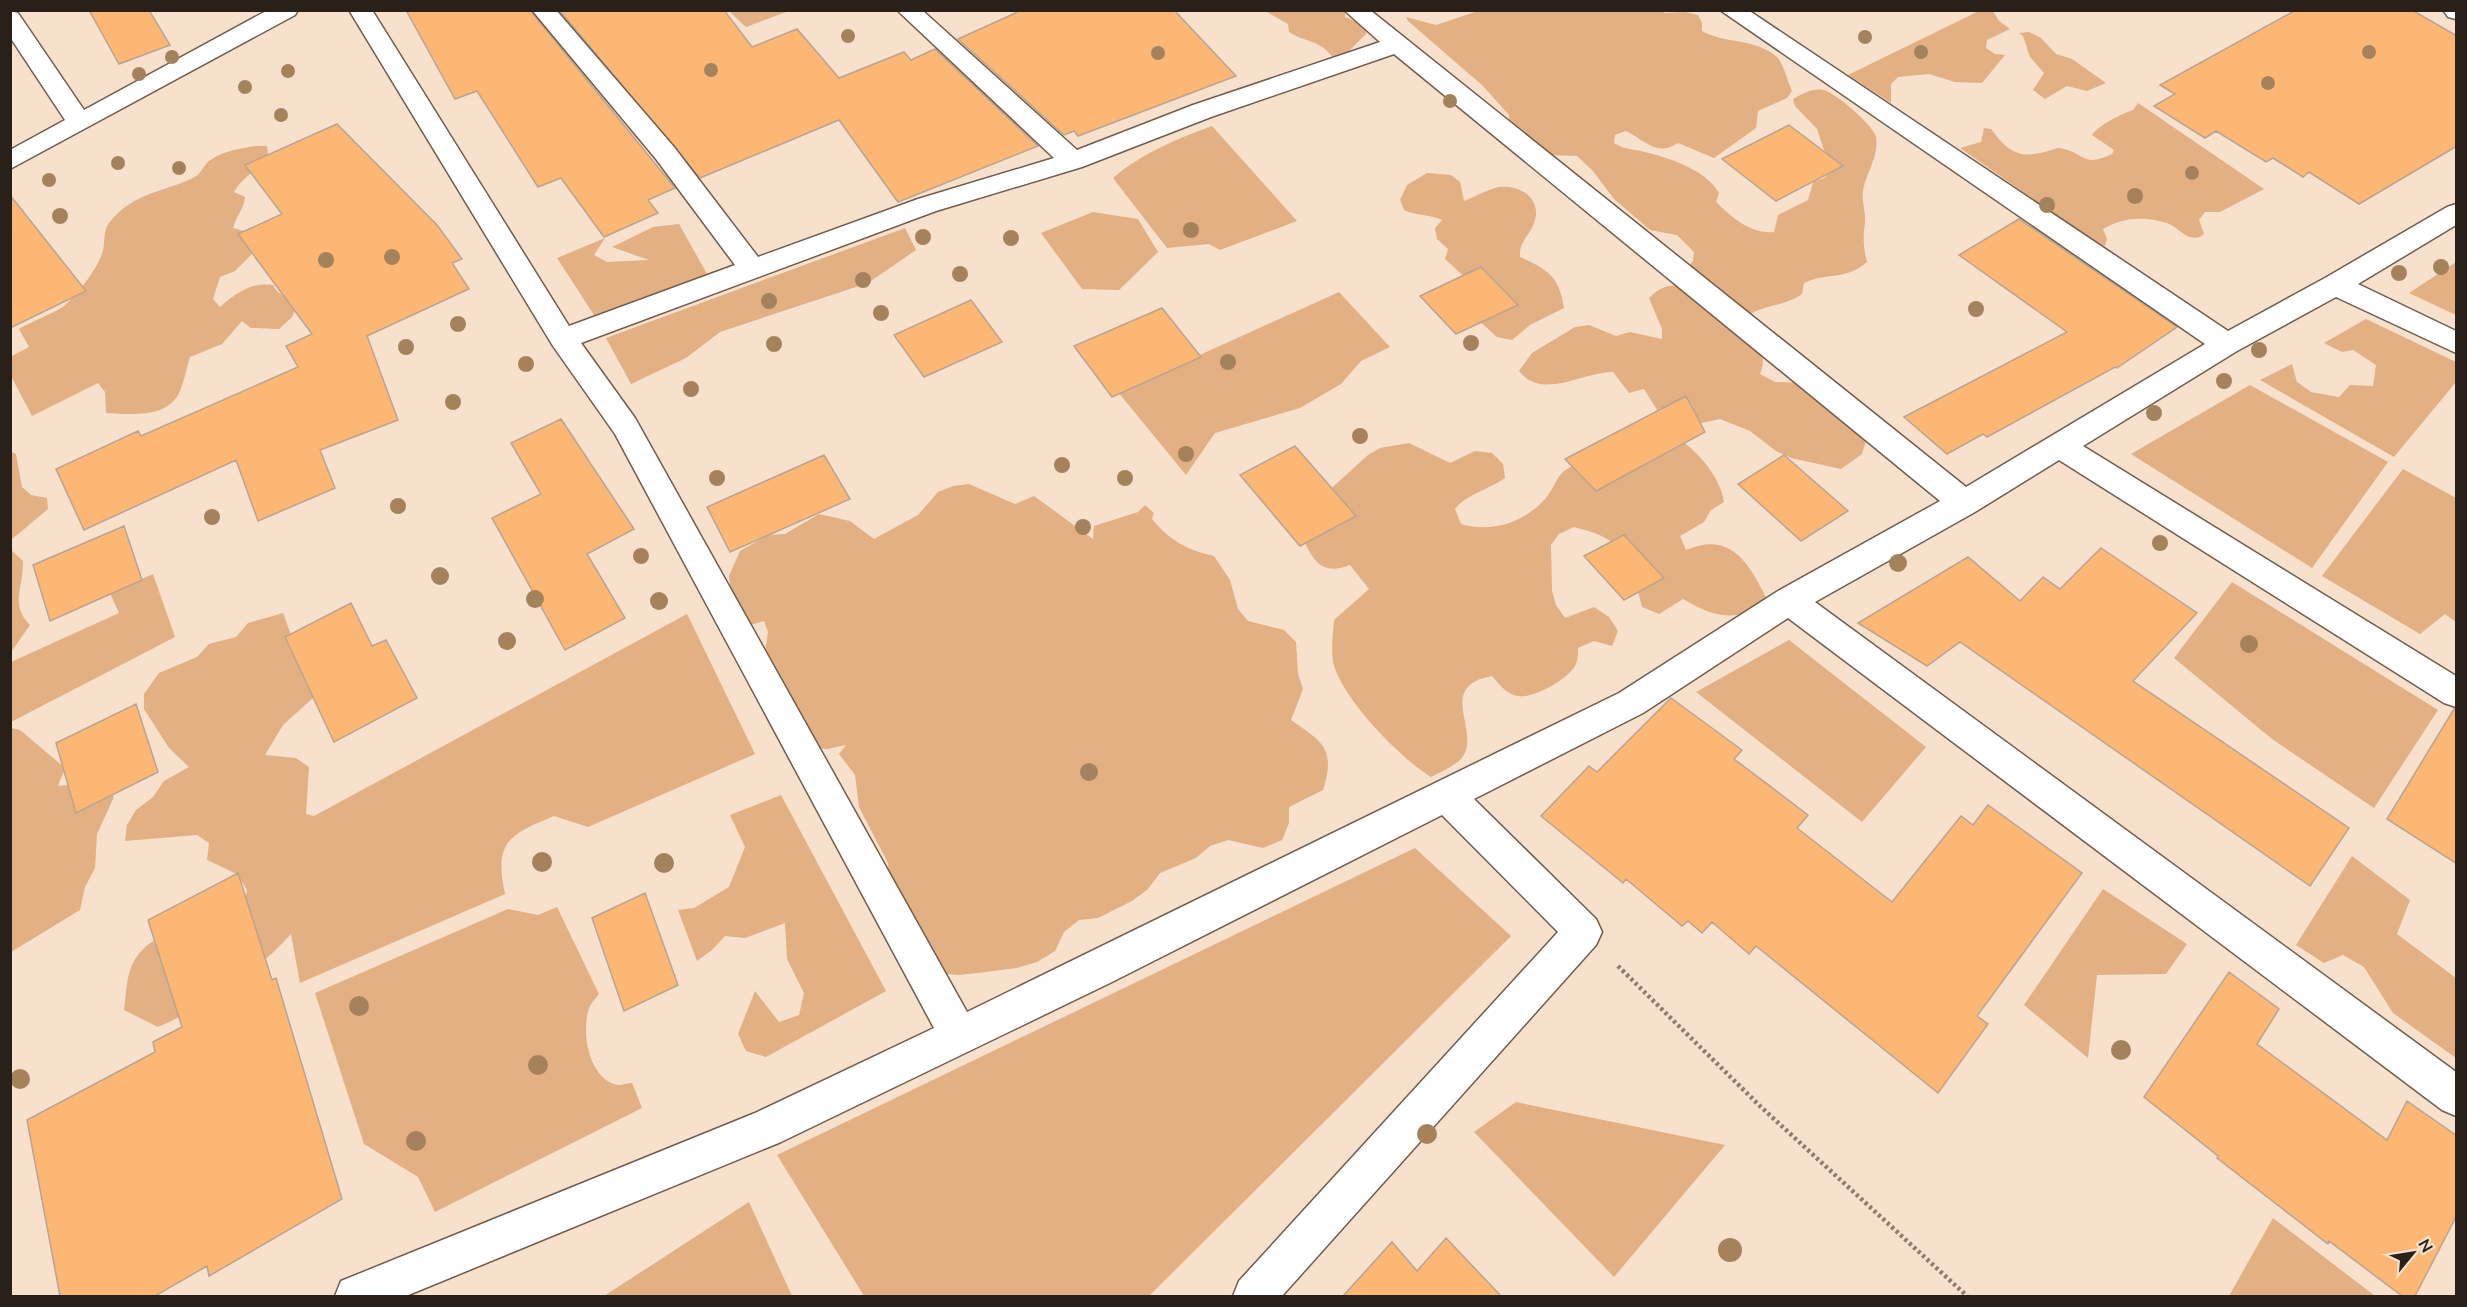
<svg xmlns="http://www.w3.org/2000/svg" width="2467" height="1307" viewBox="0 0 2467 1307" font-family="Mulish,sans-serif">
<rect width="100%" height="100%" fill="#f7e0cc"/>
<path fill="#e2b082" d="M1666,10L1663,13L1686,12L1698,15L1702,23V31C1724,44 1756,38 1777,57C1783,63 1788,82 1792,91L1787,98L1758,111L1756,128L1714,158L1678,143C1657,157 1646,141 1626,131L1615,135L1614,143C1624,149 1630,149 1641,151C1666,157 1706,169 1719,193L1716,202C1733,218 1750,234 1774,232L1778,215L1808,200L1813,182L1824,178L1831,171L1817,129L1795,106L1793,99C1803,94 1812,88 1823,90C1835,92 1874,126 1876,137C1879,155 1868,170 1864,186C1860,198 1866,210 1865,222C1863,238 1863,246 1867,262C1845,281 1827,272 1804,283L1802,294C1784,307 1761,304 1743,319C1755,338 1769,353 1760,374L1775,382L1805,383L1869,431L1862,454L1841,469L1791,458L1776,451L1750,431L1720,419L1688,426L1659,413L1644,389L1629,393L1613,372C1581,372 1543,401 1519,371L1532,353L1575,327L1589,325L1616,336L1630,332L1662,339V329L1649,298C1661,286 1671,284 1687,286V269L1693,261L1694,252L1677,235L1650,230L1614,199L1593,171L1577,156L1550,155L1509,124V115L1483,86L1408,21L1406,17L1436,25L1478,11Z
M1981,10L1993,11L1999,21L2010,29L1987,40L1986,48L1995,54L2005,55L1982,83L1955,82L1929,74L1898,77L1891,84V103L1848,75Z
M729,11H789L746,27Z
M1265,11H1345V17L1367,26L1366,34L1345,55L1333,57C1317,38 1308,44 1289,32L1288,24Z
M2029,32L2041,38L2056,54L2072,59L2106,83L2087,91L2067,86L2045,99L2033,90L2044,73L2030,57L2023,36L2019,33Z
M2138,103L2264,189L2220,212H2205L2199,220L2204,234L2200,237C2185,241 2179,227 2167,223C2145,216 2122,217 2103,229L2107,239L2104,248L1960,148L1981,142L1984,128L1991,129C2012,158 2025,159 2058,148C2085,151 2081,169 2112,154L2114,150L2092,135C2099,125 2121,114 2133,110Z
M1212,126L1297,221L1220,250L1209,244L1167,248L1113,178C1142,153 1177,139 1212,126Z
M256,146H267L268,154C259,170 243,176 234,192L245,197C244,209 236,216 233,228L251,233L255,251L235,271L220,277L213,299L220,307C236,293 251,282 273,285C279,296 288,297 297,305L292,317L279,329L251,328L242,321L222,344L190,357C187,367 183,385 179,393C166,419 130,414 106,413L105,392L98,383L32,416L11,376L10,357L29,347L19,329C27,324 60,310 64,306C78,294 95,272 102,254C106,244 102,233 109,223C134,192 161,193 193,178C202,174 203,164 212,159C223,151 242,148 256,146Z
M1427,173L1451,175L1460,182L1464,201C1475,197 1488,189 1499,187C1521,184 1543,200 1534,223C1529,237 1519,241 1520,257C1548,270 1559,276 1564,308L1530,325L1512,340L1497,337L1476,318L1469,281L1445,259L1448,249L1437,239L1435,228L1442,220C1429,214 1417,216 1404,210L1400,200L1407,185Z
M1093,212L1138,219L1158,252L1119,290L1082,289L1041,233Z
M679,224L707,274L594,315L557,258L605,238L594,255L607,262L649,260L612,247L653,227Z
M905,228L916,250L868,283L720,332L686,358L631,384L606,338Z
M2456,262V315L2409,293Z
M1339,292L1390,347L1361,361L1341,384L1300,408L1215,433L1186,475L1118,392Z
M2366,319L2456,362V382L2394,457L2260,380L2292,364L2297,382L2311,392L2339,397L2350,385L2373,386L2376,365L2353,350L2342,352L2324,343Z
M2250,385L2388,462L2312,568L2131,454Z
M1682,441C1701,455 1721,479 1724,502L1711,510L1704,522L1680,536L1686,550C1733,530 1750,566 1769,603C1735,622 1715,618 1683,599L1659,614L1642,607C1637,585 1626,549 1605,538C1596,532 1584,530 1574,527L1559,534L1551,545L1552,591L1556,605L1565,618L1594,607L1609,617L1618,631L1612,646L1594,641L1578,648C1578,654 1578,661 1575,666C1568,679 1533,699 1518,696C1506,694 1499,684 1492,676C1433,687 1485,734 1460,760C1452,767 1441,772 1431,777C1399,757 1342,699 1333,662C1331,649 1333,633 1334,620L1369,589L1350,565C1324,575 1315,564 1304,541L1314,504L1368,455L1380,448L1409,443L1450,463L1475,451L1492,453L1503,464L1505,478C1488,490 1467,494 1455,509L1461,524C1490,533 1524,523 1545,499C1558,484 1555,473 1575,465Z
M11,452L16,454L22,487L31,495L47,498L48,509L11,540Z
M2403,469L2456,498V622L2445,614L2420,634L2322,576Z
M969,484L1015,504L1034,496L1093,539L1094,526L1138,512L1145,505L1154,513L1152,519C1169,540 1187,550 1214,556L1230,580L1238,609L1248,621L1284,630L1296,642L1298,674L1303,689L1291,720C1323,742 1336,749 1323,790L1289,807V823L1282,840L1263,848L1228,840L1210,846L1196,858L1160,873L1148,889L1132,901L1098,918L1079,920L1064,932L1055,951L1037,962L1017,968L978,973L958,975L939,973L926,937L891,901L888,863L859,807L855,775L839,754L846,745L827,749L808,747L783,682L770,674L764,661L768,632L764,621L747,626L734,619L729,576L740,551L768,535L785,534L819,514L850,521L874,539L918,515L938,492L953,486Z
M11,550L23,561C24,587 9,604 30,625L11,652Z
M153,574L175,637L11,722V662L119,613L110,593Z
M2232,582L2438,710L2374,808L2272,739L2174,658Z
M283,613L314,697L283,725L265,755L296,758L309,767L306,814L314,816L687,614L755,754L588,827L554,816C508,835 494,842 505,894L300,983L291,934C256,973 206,1006 158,1027L124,1010C126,997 126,980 131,968C147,926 205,925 242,918L247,890L237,874L207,860L209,843L197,835L125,841L127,825L136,810L153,797L164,781L189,767L169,748L144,709V694L159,673L197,657L209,644L236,637L248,623Z
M1789,640L1926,747L1862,822L1696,692Z
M11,728L20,730L65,768L58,786L115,781L113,799L97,834L95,868L85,887L80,910L11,952Z
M781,795L886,991L766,1057L746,1051L738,1034L755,991L779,1022L799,1015L804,993L787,959L785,923L745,938L725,936L712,950L697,961L678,910L694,908L729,887L745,847L730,815Z
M1415,848L1511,936L1149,1296H864L777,1155Z
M2352,856L2410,900L2397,934L2456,978V1058L2393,1013L2364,967L2343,955L2324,963L2296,945Z
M2103,889L2187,944L2166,974L2097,975L2088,1058L2024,1005Z
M557,907L599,994C596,998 592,1002 590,1006C580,1029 588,1080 618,1085C622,1085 628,1083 632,1083L642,1108L435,1212L418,1177L364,1144L315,993L508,909L538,915Z
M1516,1102L1725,1145L1614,1277L1474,1132Z
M749,1202L792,1296H604Z
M2273,1218L2375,1296H2229Z"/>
<path fill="#fcb775" stroke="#baa491" stroke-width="1.5" d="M89,10H149L170,45L119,64Z
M406,10H530L675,188L648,200L658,213L604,237L561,178L538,187L477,91L455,99Z
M559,10H724L752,47L797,29L839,78L904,52L911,60L935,49L1038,146L898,202L839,120L700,178Z
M1022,10H1174L1236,76L1078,136L1074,131L1064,135L958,39Z
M2296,10H2412L2457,36V146L2359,204L2309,172L2303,177L2273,158L2266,162L2216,131L2205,138L2154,106L2175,94L2160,85Z
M337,124L437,225L462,259L452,263L469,289L367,336L398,420L320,450L335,488L258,521L236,460L84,530L56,469L138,431L141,436L298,367L286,346L312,334L238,234L282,214L245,165Z
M1789,125L1843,166L1776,201L1722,159Z
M10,195L86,291L10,328Z
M2019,219L2177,327L2117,368L2115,367L1987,437L1983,434L1947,454L1904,417L2067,332L1959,255Z
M1481,267L1518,305L1456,334L1420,296Z
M971,300L1002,342L924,377L894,335Z
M1162,308L1201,357L1112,397L1074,346Z
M1686,396L1705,432L1596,491L1565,459Z
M561,419L634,529L587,554L625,618L565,650L492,518L541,494L511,443Z
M1295,446L1356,516L1300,546L1240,475Z
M824,455L850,499L730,552L707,507Z
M1784,455L1848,511L1801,541L1738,484Z
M124,526L142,580L50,621L33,565Z
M1624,535L1664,578L1624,600L1584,556Z
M2101,548L2197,613L2133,681L2349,828L2310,886L1960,642L1927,666L1858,623L1968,557L2020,601L2043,577L2060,589Z
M351,603L372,646L386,640L417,698L334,742L285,637Z
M1671,698L1742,750L1734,759L1808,815L1797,828L1892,902L1961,816L1973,825L1988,805L2082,873L1977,1016L1988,1024L1938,1093L1756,946L1749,954L1712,922L1702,933L1688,921L1682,926L1626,879L1623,883L1541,816L1589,766L1597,772Z
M136,704L158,772L76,813L56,743Z
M2454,709H2457V864L2387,819Z
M238,873L272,980L276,978L342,1199L209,1276L207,1266L155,1296H60L27,1120L155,1052L153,1042L182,1027L148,920Z
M645,893L678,985L624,1011L592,918Z
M2229,972L2279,1009L2257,1044L2387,1140L2407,1101L2457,1136V1215L2415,1296H2402L2329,1241L2328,1244L2217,1158L2218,1156L2144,1097Z
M1446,1238L1501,1296H1343L1392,1242L1417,1271Z"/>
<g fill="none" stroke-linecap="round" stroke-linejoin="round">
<g stroke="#715d4c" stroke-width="3">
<path id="minor" d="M268,10H298L295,15L10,169V150L65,120L10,37V11L18,13L84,110Z
M349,10H372L569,326L735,265L656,159L532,10H556L674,147L758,257L918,199L1054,158L897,10H922L1077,150L1193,105L1380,42L1344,10H1370L1966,487L2205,344L1720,10H1748L2228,331L2325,278L2447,207L2456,204V225L2358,284L2456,331V353L2336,297L2237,351L2083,446L2456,676V707L2444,703L2059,460L1975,512L1815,602L2456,1072V1116L2442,1110L1788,618L1643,713L1474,799L1596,919L1602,932L1596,945L1282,1296H1233L1239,1281L1558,932L1442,815L1112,982L781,1142L406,1296H335L341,1281L755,1113L934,1028L615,434L553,346ZM1394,54L1940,501L1778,591L1619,693L967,1012L635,418L581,343L936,211L1082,167L1211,117Z
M2443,10H2456V19L2448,17Z"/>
</g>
<path stroke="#8b7c6e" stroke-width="4.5" stroke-dasharray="3 3" stroke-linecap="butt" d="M1618,966L1761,1107L1967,1296"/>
<use href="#minor" fill="#fff" fill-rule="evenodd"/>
</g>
<g fill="#a4825c">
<circle cx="848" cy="36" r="7"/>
<circle cx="1865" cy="37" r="7"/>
<circle cx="1921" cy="52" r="7"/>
<circle cx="2369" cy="52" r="7"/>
<circle cx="1158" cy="53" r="7"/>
<circle cx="172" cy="57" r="7"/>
<circle cx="711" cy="70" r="7"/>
<circle cx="288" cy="71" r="7"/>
<circle cx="139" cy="74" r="7"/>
<circle cx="2268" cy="83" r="7"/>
<circle cx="245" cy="87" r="7"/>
<circle cx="1450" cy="101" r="7"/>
<circle cx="281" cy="115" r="7"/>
<circle cx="118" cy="163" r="7"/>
<circle cx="179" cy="168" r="7"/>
<circle cx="2192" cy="173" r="7"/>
<circle cx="49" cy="180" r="7"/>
<circle cx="2135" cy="196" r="8"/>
<circle cx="2047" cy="205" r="8"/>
<circle cx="60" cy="216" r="8"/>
<circle cx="1191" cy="230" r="8"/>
<circle cx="923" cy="237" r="8"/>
<circle cx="1011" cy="238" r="8"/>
<circle cx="392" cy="257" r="8"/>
<circle cx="326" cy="260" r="8"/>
<circle cx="2441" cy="267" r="8"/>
<circle cx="2399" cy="273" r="8"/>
<circle cx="960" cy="274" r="8"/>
<circle cx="863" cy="280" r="8"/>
<circle cx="769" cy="301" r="8"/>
<circle cx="1976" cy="309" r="8"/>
<circle cx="881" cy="313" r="8"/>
<circle cx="458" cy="324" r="8"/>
<circle cx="1471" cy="343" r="8"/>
<circle cx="774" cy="344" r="8"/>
<circle cx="406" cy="347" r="8"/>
<circle cx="2259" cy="350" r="8"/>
<circle cx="1228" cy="362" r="8"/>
<circle cx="526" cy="364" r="8"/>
<circle cx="2224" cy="381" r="8"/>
<circle cx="691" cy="389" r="8"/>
<circle cx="453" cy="402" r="8"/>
<circle cx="2154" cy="413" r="8"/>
<circle cx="1360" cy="436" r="8"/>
<circle cx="1186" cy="454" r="8"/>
<circle cx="1062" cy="465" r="8"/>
<circle cx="717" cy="478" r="8"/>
<circle cx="1125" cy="478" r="8"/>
<circle cx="398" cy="506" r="8"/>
<circle cx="212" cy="517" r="8"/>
<circle cx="1083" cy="527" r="8"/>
<circle cx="2160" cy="543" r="8"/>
<circle cx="641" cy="556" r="8"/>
<circle cx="1898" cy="563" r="9"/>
<circle cx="440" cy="576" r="9"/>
<circle cx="535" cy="599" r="9"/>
<circle cx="659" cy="601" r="9"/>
<circle cx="507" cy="641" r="9"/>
<circle cx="2249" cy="644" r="9"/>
<circle cx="1089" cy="772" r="9"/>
<circle cx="542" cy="862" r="10"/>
<circle cx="664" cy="863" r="10"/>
<circle cx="359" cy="1006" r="10"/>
<circle cx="2121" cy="1050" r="10"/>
<circle cx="538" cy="1065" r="10"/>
<circle cx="20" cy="1079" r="10"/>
<circle cx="1427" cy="1134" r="10"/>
<circle cx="416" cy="1141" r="10"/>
<circle cx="1730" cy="1250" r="12"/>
</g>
<rect width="2467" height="1307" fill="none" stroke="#292119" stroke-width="24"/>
<g transform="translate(2413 1253) rotate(60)" stroke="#f7e0cc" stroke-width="4.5" paint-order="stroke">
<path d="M0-4.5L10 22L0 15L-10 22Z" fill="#292119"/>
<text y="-9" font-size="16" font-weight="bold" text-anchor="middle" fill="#292119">N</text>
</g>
</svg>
